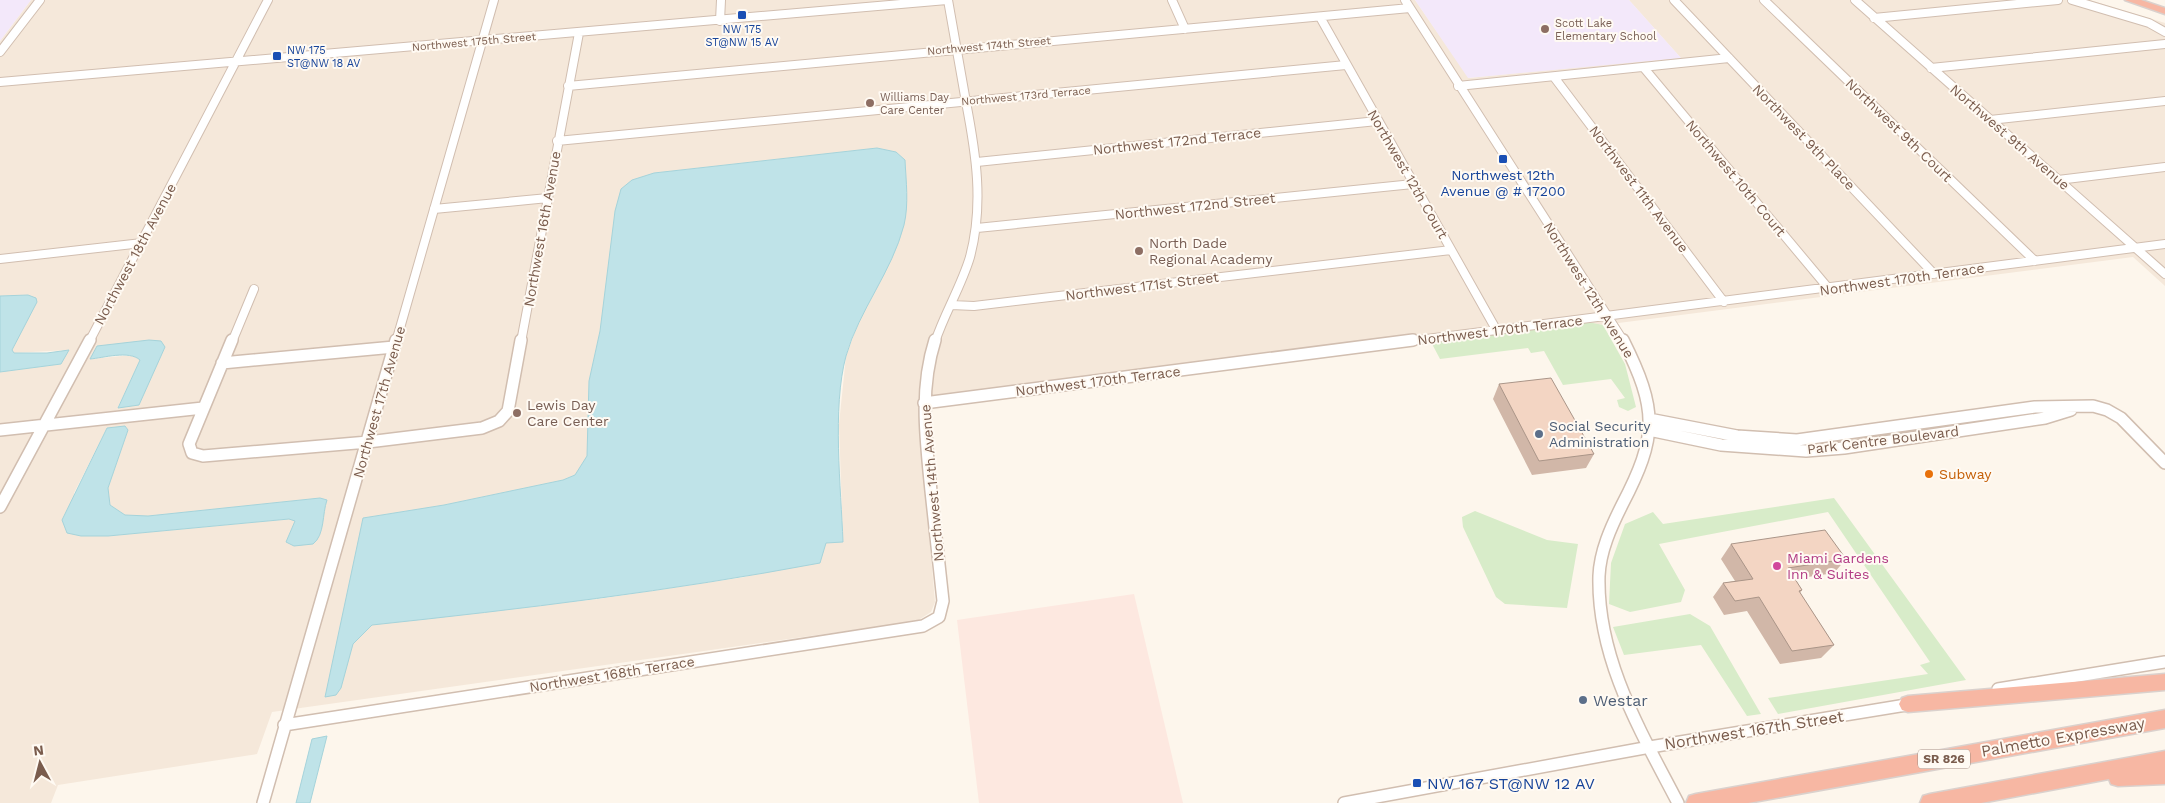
<svg xmlns="http://www.w3.org/2000/svg" width="2165" height="803" viewBox="0 0 2165 803" font-family="'Work Sans',sans-serif">
<rect width="100%" height="100%" fill="#fdf6ec"/>
<path fill="#f5e8da" fill-rule="evenodd" d="M31,0H1415L1469,78L1680,57L1629,0H2090L2165,23V286L2133,257L1603,325L1588,322L918,407L935,602L931,612L917,621L272,712L257,754L58,785L51,803H0V372L61,364L68,350L14,353L12,350L18,337L28,295L0,296V41ZM877,148L896,152L905,160L907,192L846,356L839,424L843,542L826,543L745,577L598,599L371,625L353,644L363,518L444,505L563,480L575,475L580,469L587,456L589,381L600,331L654,173ZM165,347L139,405L118,407L140,360L136,356H122L91,359ZM125,426L128,430L108,488L110,505L125,515L148,516L320,498L327,500L323,513L321,533L292,529L296,520L290,519L108,536H81L74,493L107,428Z"/>
<path fill="#fde8e0" d="M1134,594L1183,803H979L957,620Z"/>
<path fill="#f3e8fa" d="M0,0H31L0,41Z
M1415,0H1629L1681,58L1468,78Z"/>
<path fill="#d8ecc9" d="M1588,322L1603,325L1625,364L1636,407L1628,411L1619,407L1617,400L1625,398L1611,379L1563,385L1544,351L1531,353L1528,348L1440,359L1431,342Z
M1834,498L1966,680L1778,714L1768,698L1928,674L1920,665L1930,662L1828,512L1659,544L1685,590L1681,602L1630,612L1609,604L1611,563L1625,524L1653,512L1663,524Z
M1475,511L1547,540L1578,544L1567,608L1505,604L1496,597L1463,527L1462,517Z
M1690,614L1710,626L1761,714L1747,716L1701,645L1624,655L1613,627Z"/>
<path fill="#bfe3e8" stroke="#a5d3da" d="M877,148L896,152L905,160C906,181 909,204 904,225C892,272 859,310 846,356C832,408 841,488 843,542L826,543L820,563C671,591 522,609 372,625L353,644L341,688L336,695L325,697L363,518L444,505L563,480L575,475L587,456L589,381L600,331L615,211L621,189L632,180L654,173Z
M28,295L36,298L37,302L12,350L14,353H47L69,350L61,364L0,372V296Z
M149,340L161,341L165,347L139,405L118,408L140,360C129,350 103,358 90,359L97,346Z
M125,426L128,430L108,488L110,505L125,515L148,516L320,498L327,500C322,514 325,535 313,544L294,546L286,542L295,521L289,519L108,536H81L67,533L62,520L107,428Z
M327,736L310,803H296L312,739Z"/>
<g fill="none" stroke-linecap="round" stroke-linejoin="round">
<g stroke="#d1beb0" stroke-width="10">
<path id="minor-far1" d="M1172,0L1185,29
M1405,0L1624,342
M1674,0L1934,274
M1764,0L2035,261
M1855,0L2165,274
M2072,0L2149,23L2165,32
M1320,17L1497,331
M1874,18L2058,0
M720,21L721,0
M0,52L40,0
M1644,68L1829,289
M1931,68L2165,44
M1554,77L1724,302
M0,82L947,0
M568,86L1410,8
M1458,86L1729,58
M1990,120L2165,101
M557,141L1346,65
M977,162L1377,121
M2058,180L2165,167
M434,209L548,198
M977,228L1413,184
M0,259L142,243
M951,305L974,306L1451,250
M89,342L268,0
M232,342L254,289
M396,342L494,0
M521,342L579,33
M935,342C945,312 961,287 970,257C984,204 976,154 966,102C960,68 954,34 948,0
M1403,342L2165,244"/>
</g>
<g stroke="#d1beb0" stroke-width="14">
<path id="minor" d="M232,340L189,444L192,453L203,456L368,442L482,428L499,421L508,411L521,340
M1623,340C1658,410 1658,436 1622,505C1611,527 1600,551 1599,576C1597,659 1641,732 1678,803
M222,363L394,347
M924,403L1413,340
M1649,419L1737,436L1797,440L2035,407L2093,406L2107,410L2121,418L2165,463
M0,430L203,408
M1649,430L1721,445L1806,451L1844,448L2045,418L2071,410
M0,507L90,340
M1998,689L2165,662
M284,725L923,626L939,617L943,601C939,564 935,528 931,491C926,440 919,390 935,340
M263,803L396,340
M1344,803L1650,747L1912,704"/>
</g>
<g stroke="#dad1cd" stroke-width="3">
<path id="highway" d="M2125,0H2141L2165,8V14Z
M2165,674V690L1908,712L1902,710L1899,704L1902,698L1908,696Z
M2165,710V728L1748,803H1686L1689,796L1696,794Z
M2165,751V784L2118,786L2111,784L2109,779L1981,803H1920L1923,796L1930,794Z"/>
</g>
<use href="#minor-far1" stroke="#fff" stroke-width="8"/>
<use href="#minor" stroke="#fff" stroke-width="11"/>
<use href="#highway" fill="#f7b7a3" fill-rule="evenodd"/>
</g>
<path fill="#d1b7a8" d="M1499,384L1594,454L1586,468L1532,475L1493,399Z
M1731,544L1846,559L1834,573L1795,579L1802,590L1800,593L1834,645L1821,658L1780,664L1747,611L1724,615L1713,597L1723,583L1735,581L1721,559Z"/>
<path fill="#f3d5c3" stroke="#aa9588" d="M1551,378L1594,454L1539,461L1499,384Z
M1825,530L1846,559L1788,568L1802,590L1799,591L1834,645L1792,651L1759,597L1735,601L1723,583L1753,579L1731,544Z"/>
<g fill="#1a4fb4" stroke="#fffaf3" stroke-width="2">
<rect x="737" y="10" width="10" height="10" rx="2.5"/>
<rect x="272" y="51" width="10" height="10" rx="2.5"/>
<rect x="1498" y="154" width="10" height="10" rx="2.5"/>
<rect x="1412" y="778" width="10" height="10" rx="2.5"/>
</g>
<g fill="#8d6e63" stroke="#fffaf3" stroke-width="2">
<circle cx="1545" cy="29" r="5"/>
<circle cx="870" cy="103" r="5"/>
<circle cx="1139" cy="251" r="5"/>
<circle cx="517" cy="413" r="5"/>
</g>
<g fill="#5c6f8a" stroke="#fffaf3" stroke-width="2">
<circle cx="1539" cy="434" r="5"/>
<circle cx="1583" cy="700" r="5"/>
</g>
<circle fill="#e8710a" stroke="#fffaf3" stroke-width="2" cx="1929" cy="474" r="5"/>
<circle fill="#d1479c" stroke="#fffaf3" stroke-width="2" cx="1777" cy="566" r="5"/>
<g text-anchor="middle" dominant-baseline="central" stroke-width="4" stroke-linejoin="round" paint-order="stroke">
<g font-size="11" fill="#785e54" stroke="#fffaf3" text-anchor="start">
<text x="1555" y="23">Scott Lake<tspan x="1555" dy="13">Elementary School</tspan></text>
<text x="880" y="97">Williams Day<tspan x="880" dy="13">Care Center</tspan></text>
</g>
<g font-size="11" fill="#164399" stroke="#fffaf3">
<text x="742" y="29">NW 175<tspan x="742" dy="13">ST@NW 15 AV</tspan></text>
<text x="287" y="50" text-anchor="start">NW 175<tspan x="287" dy="13">ST@NW 18 AV</tspan></text>
</g>
<g font-size="11" fill="#7a5c4d" stroke="#fffaf3">
<text transform="translate(474 42) rotate(-5)">Northwest 175th Street</text>
<text transform="translate(989 46) rotate(-5)">Northwest 174th Street</text>
<text transform="translate(1026 96) rotate(-5)">Northwest 173rd Terrace</text>
</g>
<rect fill="#fffaf3" stroke="#a28b7f" stroke-width="1" x="1918" y="749.5" width="52" height="19" rx="4"/>
<g font-size="12" font-weight="bold" fill="#7a5c4d">
<text x="1944" y="759">SR 826</text>
</g>
<g font-size="14" fill="#7a5c4d" stroke="#fffaf3">
<text transform="translate(1899 130) rotate(44)">Northwest 9th Court</text>
<text transform="translate(1804 137) rotate(46)">Northwest 9th Place</text>
<text transform="translate(2010 137) rotate(41)">Northwest 9th Avenue</text>
<text transform="translate(1177 141) rotate(-6)">Northwest 172nd Terrace</text>
<text transform="translate(1408 174) rotate(60)">Northwest 12th Court</text>
<text transform="translate(1736 178) rotate(50)">Northwest 10th Court</text>
<text transform="translate(1639 189) rotate(53)">Northwest 11th Avenue</text>
<text transform="translate(1195 206) rotate(-6)">Northwest 172nd Street</text>
<text transform="translate(542 229) rotate(-80)">Northwest 16th Avenue</text>
<text transform="translate(135 254) rotate(-62)">Northwest 18th Avenue</text>
<text transform="translate(1902 279) rotate(-8)">Northwest 170th Terrace</text>
<text transform="translate(1142 286) rotate(-7)">Northwest 171st Street</text>
<text transform="translate(1589 290) rotate(58)">Northwest 12th Avenue</text>
<text transform="translate(1500 330) rotate(-7)">Northwest 170th Terrace</text>
<text transform="translate(1098 381) rotate(-7)">Northwest 170th Terrace</text>
<text transform="translate(379 402) rotate(-74)">Northwest 17th Avenue</text>
<text transform="translate(1883 440) rotate(-7)">Park Centre Boulevard</text>
<text transform="translate(932 483) rotate(-95)">Northwest 14th Avenue</text>
<text transform="translate(612 674) rotate(-9)">Northwest 168th Terrace</text>
</g>
<g font-size="14" fill="#164399" stroke="#fffaf3">
<text x="1503" y="175">Northwest 12th<tspan x="1503" dy="16">Avenue @ # 17200</tspan></text>
</g>
<g font-size="14" fill="#785e54" stroke="#fffaf3" text-anchor="start">
<text x="1149" y="243">North Dade<tspan x="1149" dy="16">Regional Academy</tspan></text>
<text x="527" y="405">Lewis Day<tspan x="527" dy="16">Care Center</tspan></text>
</g>
<g font-size="14" fill="#4e5e75" stroke="#fffaf3" text-anchor="start">
<text x="1549" y="426">Social Security<tspan x="1549" dy="16">Administration</tspan></text>
</g>
<g font-size="14" fill="#c56008" stroke="#fffaf3" text-anchor="start">
<text x="1939" y="474">Subway</text>
</g>
<g font-size="14" fill="#b23c85" stroke="#fffaf3" text-anchor="start">
<text x="1787" y="558">Miami Gardens<tspan x="1787" dy="16">Inn &amp; Suites</tspan></text>
</g>
<g font-size="16" fill="#4e5e75" stroke="#fffaf3" text-anchor="start">
<text x="1593" y="700">Westar</text>
</g>
<g font-size="16" fill="#7a5c4d" stroke="#fffaf3">
<text transform="translate(1754 730) rotate(-9)">Northwest 167th Street</text>
<text transform="translate(2063 737) rotate(-10)">Palmetto Expressway</text>
</g>
<g font-size="16" fill="#164399" stroke="#fffaf3" text-anchor="start">
<text x="1427" y="783">NW 167 ST@NW 12 AV</text>
</g>
</g>
<g transform="translate(40 763) rotate(353)" stroke="#fffaf3" stroke-width="4" paint-order="stroke">
<path d="M0-4L9 19L0 12L-9 19Z" fill="#7a5c4d"/>
<text y="-8" font-size="14" font-weight="bold" text-anchor="middle" fill="#7a5c4d">N</text>
</g>
</svg>
